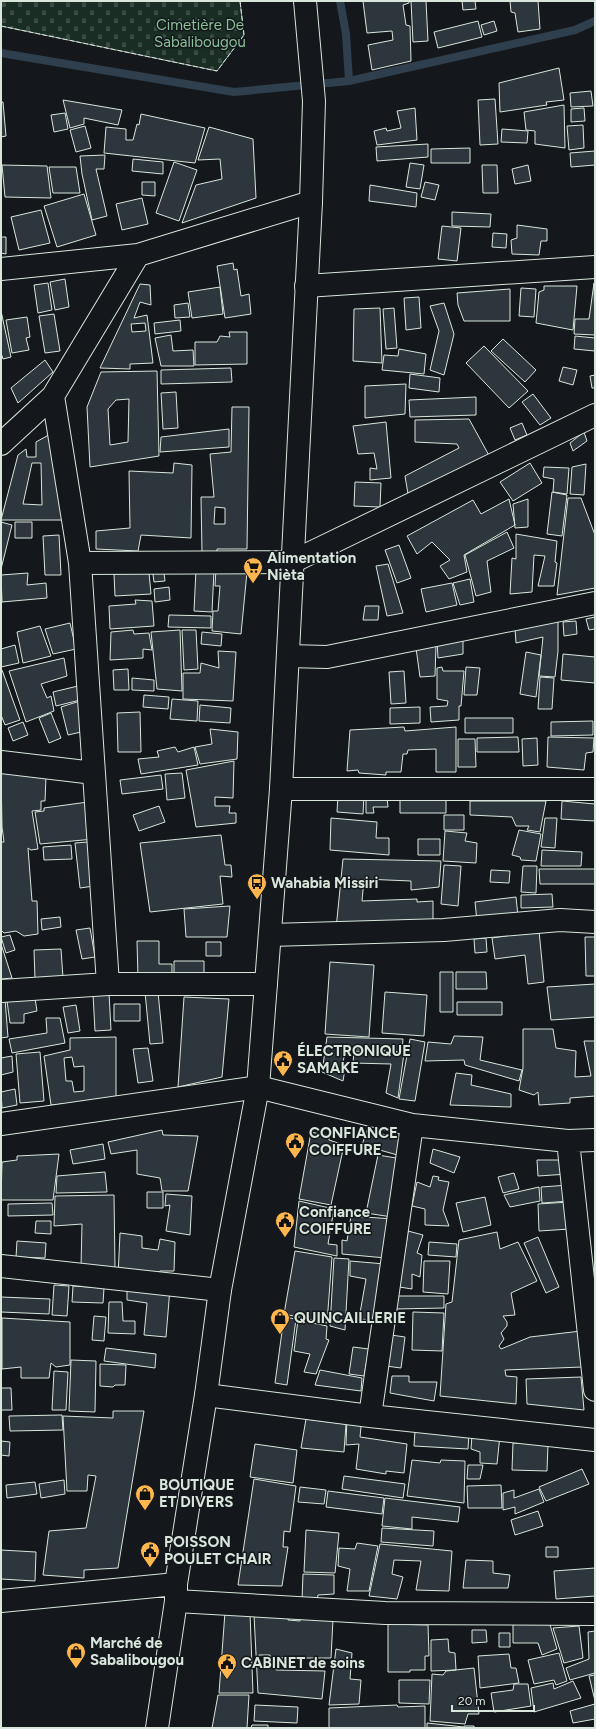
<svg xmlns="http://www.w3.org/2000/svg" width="596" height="1729" viewBox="0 0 596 1729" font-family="Figtree,sans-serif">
<defs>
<pattern id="cemetery-stones" width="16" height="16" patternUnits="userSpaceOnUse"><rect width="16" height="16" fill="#1a2d24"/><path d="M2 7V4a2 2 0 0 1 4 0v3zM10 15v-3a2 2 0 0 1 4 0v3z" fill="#3b4b43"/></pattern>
</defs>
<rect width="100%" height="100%" fill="#14181c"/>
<path fill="url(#cemetery-stones)" stroke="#939e99" d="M1,1H240L244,35L217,71L1,26Z"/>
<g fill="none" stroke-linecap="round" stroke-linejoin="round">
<path stroke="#2f3f4d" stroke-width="8" d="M340,1L346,34L349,81
M1,53L234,92L349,81L575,30L595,21"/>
</g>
<path fill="#2c363c" stroke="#d8e6dc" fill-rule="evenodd" d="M363,1H409V3L403,5L406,25L410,26L411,61L372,70L368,45L393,40L392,31L367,33Z
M411,1H426L428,41L413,42Z
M462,1H475L476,9L463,10Z
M510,1H538L540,29L518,32L515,13L511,12Z
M478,21L482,37L438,48L434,32Z
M494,21L497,31L484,35L481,25Z
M559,68L564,100L546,102L547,105L500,112L499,83Z
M591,91L593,106L571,107L570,93Z
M495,99L498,144L480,145L478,100Z
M63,100L122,110L118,125L84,118V124L70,128Z
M1,102H3L6,136L1,137Z
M564,105L565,148L535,144V131L526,130L524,112Z
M415,108L417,140L377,145L374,131L386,128L387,131L401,128L397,111Z
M584,108L585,121L571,122V109Z
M65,113L68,129L54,132L51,115Z
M141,114L205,128L195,163L104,153L106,127L126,129V140H133L137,124L139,125Z
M583,125L584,148L569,150L567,126Z
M85,126L91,148L76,152L70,130Z
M209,127L253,139L256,198L182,223L196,185L222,179L220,159L198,160Z
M502,129L528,131L527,143L501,142Z
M428,144V157L377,161L376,147Z
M470,148V163H431V149Z
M595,151V165L571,167L570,153Z
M105,155L104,169H96L107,216L92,220L82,174L80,156Z
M133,159L163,162V174L132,171Z
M174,162L197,170L179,221L156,213Z
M410,163L424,165L420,189L406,187Z
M2,165L47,166L51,198L5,197Z
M482,165H497L498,193H483Z
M528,165L531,181L515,184L512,169Z
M49,167H76L80,193H53Z
M142,182H155V196L142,195Z
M425,182L439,185L435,200L421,197Z
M370,185L417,193L416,207L369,201Z
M84,194L96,235L57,247L44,206Z
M142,198L148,224L122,230L116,204Z
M41,210L50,243L19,250L11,217Z
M452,212L491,214L490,227L452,226Z
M517,225L547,229V241H541L539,255L512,254L511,240L517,238Z
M442,226L461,228L457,261L438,259Z
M493,233L507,234L506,248L492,247Z
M1,237H6V254L1,253Z
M233,263L234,270L237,269L241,296L249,294L251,314L225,318L217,266Z
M65,279L69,307L55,310L50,282Z
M48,283L52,310L38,313L34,285Z
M594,283L595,335L574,334L575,319H589Z
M140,284L150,285L151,305L140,302L134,318L147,315L153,363L130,364V369L100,368ZM145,323L146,331L132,332L131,324Z
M544,286H577L573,330L536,323L539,292L544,290Z
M220,287L223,314L192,318L188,292Z
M521,288L536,289L534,317L519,316Z
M510,289V321H464L458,305L457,293Z
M419,297L421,328L406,330L404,298Z
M188,303L190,317L175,318L174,305Z
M444,303L454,334L444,375L430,370L439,331L430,306Z
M380,308L382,363L353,361L354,309Z
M394,308L397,348L386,349L383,309Z
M1,311L11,357L3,359L1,353Z
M54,314L60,351L45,353L39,316Z
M27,317L30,337L26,338L29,350L12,353L6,320Z
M180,320L181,331L155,334L154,323Z
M229,332H247V364L195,365V342H217L220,336L230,337Z
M171,335L173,351L193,350L194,366H161L155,338Z
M575,336L595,338V351L574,349Z
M503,339L536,370L525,382L491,351Z
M484,346L528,391L509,408L466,363Z
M399,349L426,354L424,374L382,370L384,355L398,356Z
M45,360L53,372L18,403L11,388Z
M563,367L577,370L573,385L559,381Z
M231,368L232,382L161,384V370Z
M157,371L159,456L90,467L87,407L101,372ZM129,399L128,442L110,445L108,409L116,400Z
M410,374L440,378L439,392L409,388Z
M595,375V388H592L590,376Z
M406,384L405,414L365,418V386Z
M176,392L178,428L163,429L161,393Z
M533,394L551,418L540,425L522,402Z
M476,397V415L410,417L409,400Z
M232,407H249L247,549H217V553L202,552L201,497H214L210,454L231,452ZM215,507L225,508V524H214Z
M469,419L491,459L409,500L405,476L459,448L457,444L415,442V420Z
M386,422L391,478L370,480V468L377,469L374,453L358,454L353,426Z
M522,423L527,435L515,440L510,428Z
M229,429V447L160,452L161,437Z
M56,431L64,520H1L18,455L26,449L27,457H36V442ZM32,463H41L42,505L23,504Z
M584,432L587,441L573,451L570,443Z
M174,463L192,465L191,538L141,535L138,551L96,549V531L130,528L129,471L173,473Z
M530,463L542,483L513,501L500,482Z
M586,464L584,495L570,494L572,467Z
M544,467L569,468L567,494L553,492L554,479L543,477Z
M355,482L381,483L380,507L354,506Z
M552,492L567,495L562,536L547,534Z
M568,498H581L595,535V588L557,595Z
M509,499L515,525L464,555L467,572L449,579L440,566L450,560L432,542L417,554L407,536L473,500L481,514Z
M528,499V527L515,528L513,504Z
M1,522L12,525L1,569Z
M15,522H32V538H15Z
M507,532L514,548L487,561L491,592L476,596L465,555Z
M516,534L557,541L555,562L557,563L554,586H538L545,556L534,555L532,592L510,594L512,558L516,559Z
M59,535L61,575H45L43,536Z
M399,545L411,578L397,583L385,550Z
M388,564L403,613L387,616L376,566Z
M163,566L165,581L154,582L152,567Z
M196,569L214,570L212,612L194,611Z
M216,569L247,572L241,634L212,631L213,611H218L220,586H215Z
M28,573L27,585L46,583L47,598L2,602L1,575Z
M149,573L151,594L115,596L114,574Z
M470,579L474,602L460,605L453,583Z
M452,583L457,605L426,612L421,589Z
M169,587L170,600L155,602L154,589Z
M135,600L152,601L154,626L110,629L109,606L136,604Z
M365,606H379L378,620H363Z
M169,615L211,616V628L168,627Z
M595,617V629L589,630L586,619Z
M558,620V651L555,677L539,676L543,637L516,643L515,628Z
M576,621L577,634L564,636L563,622Z
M70,623L76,649L53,654L45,629Z
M40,626L51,656L23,663L17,632Z
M133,630L134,634L149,633L152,650L143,649V658L110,660L111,632Z
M180,630L182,691L157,689L151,632Z
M182,630H196L198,669L184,670Z
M202,632L222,634L221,646L201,644Z
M463,639V654L438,658L437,642Z
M436,644L435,676L420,677L416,648Z
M15,645L19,663L1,667V649Z
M218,651L236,652L233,701L183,699V673H200L201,663L219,668Z
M526,652L541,655L536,697L520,694Z
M563,654L595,657V683L561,680Z
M64,658L67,676L41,684L47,698L51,696L54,711L26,722L9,671Z
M442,667L443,671H464L461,706H459V720L431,722L430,707L447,706L448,701L437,699V668Z
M466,667L480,668L477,695H464Z
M128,669L129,690H114L113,670Z
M1,670H2L20,720L5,725L1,715Z
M404,671L406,703L391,704L389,672Z
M540,677L554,678L552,709H538Z
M132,678L154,680V691L132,690Z
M78,686L80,700L56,706L53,692Z
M144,695L169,697L168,709L143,707Z
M172,699L198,701L197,721L170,719Z
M80,701L81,732L68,735L61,707Z
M200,705L231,708L230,723L199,721Z
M420,707V723L390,724V708Z
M140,712L141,752H118L117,713Z
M51,713L61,738L49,743L39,718Z
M465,718H513V733H465Z
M593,721V735L551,736V722Z
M23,722L28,735L13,741L8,728Z
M404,727L405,731L456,727V772H436V749L408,750L407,754H403L401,772H386V775L359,773L358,770L347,771L350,730Z
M210,729L238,732L237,759L200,764L195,747L212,744Z
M518,737L519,752H477V738Z
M548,737L594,738L593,752L586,753L584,770L547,767Z
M537,738L538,765L523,766L522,739Z
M458,739H475L476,767H458Z
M175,747L178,752L194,747L198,765L141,774L138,759L159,757L157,751Z
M234,761L233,798L215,797V806H230L229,813H236V823L196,827L186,770Z
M1,772L46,776L45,801H41V810L32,811L38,849L31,850L28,848L32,901H37L38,934L24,936L16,931L4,933L1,930V842H4L2,827Z
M182,773L185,798L167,800L165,774Z
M161,775L163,789L122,794L120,780Z
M338,795L364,796L363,814L337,812Z
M366,797H387L388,807H373L374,813H366Z
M400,798H446V813H400Z
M470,801H546L540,832L527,830L529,826H516L512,817L470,815Z
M562,801L595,804V821L561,819Z
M88,802L94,839L40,844L35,812L44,811V808Z
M159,806L165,822L139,831L133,815Z
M444,815H464V830H444Z
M331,818L377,822L376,838H389V855L330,850Z
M545,818H557L555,848L541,847Z
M519,830L541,834L536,861L521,860L520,857L512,855Z
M445,831L467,833L465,841L477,843L476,863L443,861Z
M221,835L225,865H231L232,877L220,876L223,904L150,912L140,843Z
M418,839H440V855H418Z
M88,842L94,886L80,888L75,843Z
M71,845L72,859L44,860L43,847Z
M542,850L582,852L581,866H541Z
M343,859L441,861L439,887L411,890V881L364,879L362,901L417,899V902L433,901V927L336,929Z
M444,865L461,866L458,906L441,904Z
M523,866H537L536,893L521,892Z
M539,869H595V884H540Z
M491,870L510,871L509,883L490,882Z
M552,894L553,907L521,908V895Z
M516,897L518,916L477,921L475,902Z
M230,906L227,937H186L184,909Z
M60,917L61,927L42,930L41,919Z
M90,928L95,957L82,959L76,930Z
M539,931L544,982L528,984L525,955L495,959L492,938Z
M10,935L15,950L6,953L1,937Z
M585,937H595V976H586Z
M486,938L487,952L475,953L474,939Z
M137,941H159V964H172V978H138Z
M206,942H221V956H206Z
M1,944L12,978L1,979Z
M61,949L63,978L35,979L34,950Z
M174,961H204V977H174Z
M330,962L374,965L369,1037L325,1034Z
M440,972H453V1012H440Z
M456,972H486L487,989H456Z
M595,984V1017L551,1020L547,987Z
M145,992H158L163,1043L150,1044Z
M385,992L427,995L424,1036L382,1033Z
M109,993L111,1030L95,1031L93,994Z
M184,997L229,999L222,1077L178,1087Z
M35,998L37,1011L24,1014V1023H10L7,1001Z
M1,999H5L8,1037L1,1038Z
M457,1002H502V1015H457Z
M114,1004H140V1021H114Z
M76,1005L80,1031L68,1033L63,1007Z
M46,1018H60L65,1043L12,1053L9,1039L47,1033Z
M523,1029H553L556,1048L576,1051L575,1077L591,1076L584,1041H595V1096L570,1098V1103L539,1105L538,1092L534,1095L519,1090L523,1068Z
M454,1036L483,1037L480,1060L522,1070L519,1081L465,1065L464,1060L425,1061L428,1042L451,1044Z
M116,1037V1099L51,1105L44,1056L70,1050V1038ZM72,1057L74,1067L84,1066V1091L74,1092L72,1081H66L64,1058Z
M327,1037L403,1039L402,1052L346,1048L343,1062L346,1063L343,1081L322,1072Z
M410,1039L425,1042L415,1101L399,1099Z
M148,1048L153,1081L138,1083L133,1049Z
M354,1051L404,1053L398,1098L386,1093L391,1064L353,1063Z
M40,1052L44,1101L20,1103L16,1054Z
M12,1056L13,1072L1,1075V1058Z
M456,1073L472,1075L471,1085L511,1094V1107L450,1105Z
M15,1089L17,1105L2,1108L1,1092Z
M162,1130L163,1135L198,1136L188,1191H162L160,1178L137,1174V1150L111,1154L108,1142Z
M367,1130L405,1140L401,1156L362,1145Z
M311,1132L329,1136V1140L344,1145L331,1205L299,1199Z
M103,1144L105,1159L73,1164L70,1150Z
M433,1149L460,1157L454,1173L430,1163Z
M59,1154L53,1200H1L2,1162L17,1160V1156Z
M378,1155L402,1159L392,1217L366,1213Z
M537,1160H564L568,1174L538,1176Z
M105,1172L107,1192L56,1193L57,1176Z
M514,1173L519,1189L503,1193L498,1177Z
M433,1176L439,1177L438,1180L449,1182L443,1210L449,1226L425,1225V1209L412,1206L417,1182L430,1187Z
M569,1185L570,1201L542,1203L541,1187Z
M539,1187L540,1201L510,1207L504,1195Z
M147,1192H163V1208H147Z
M166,1194L192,1196L190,1235L166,1231L170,1205L165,1206Z
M114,1195L115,1268L81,1267L82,1224L54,1226L55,1196Z
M485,1197L491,1225L463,1232L456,1203Z
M299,1201L334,1209L328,1244L337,1245V1256L294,1247Z
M569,1202L570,1229L539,1231L538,1204Z
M52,1203L53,1215L8,1216V1204Z
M351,1216L393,1219L386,1258L342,1254V1240L347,1241Z
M36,1221H51V1234L35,1233Z
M408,1231L423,1235L417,1253L422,1255L420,1277L412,1274V1289L393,1286L399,1252H405Z
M497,1232L500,1249L518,1242L537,1281L511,1293L515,1315L503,1316L507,1322V1326L501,1333L504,1339L499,1346L501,1349L530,1337L581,1331L582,1367L505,1370L506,1376L517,1377L516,1404L440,1396L446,1304L452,1302L459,1240Z
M120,1233L142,1236V1248L158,1250L160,1239L175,1242L174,1271H160L149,1281L118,1277Z
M538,1237L559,1287L546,1293L524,1243Z
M17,1241L46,1243L45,1258L16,1257Z
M429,1242L457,1244L456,1257L428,1255Z
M295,1251L332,1257L327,1323L284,1314Z
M334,1258L349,1259L345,1330L330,1326Z
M350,1261L385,1264L376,1322L362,1319L360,1313L366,1279L350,1276Z
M424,1261H450L448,1294L423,1292Z
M54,1285L69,1286L67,1316L52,1315Z
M127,1285L170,1288L166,1337L144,1335L147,1303L127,1300Z
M73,1286L104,1288L103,1303L72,1302Z
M395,1296H444V1308L395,1309Z
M1,1297L50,1299L49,1314L1,1312Z
M109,1302H122L123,1321H135V1334L108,1333Z
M413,1312L444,1313L442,1351L412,1350Z
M94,1316L106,1317L104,1341L92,1340Z
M284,1317L296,1319L287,1385L275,1383Z
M2,1318L70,1322V1365L56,1367L51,1363L49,1378H21V1367L2,1369Z
M298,1320L327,1326L326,1339L329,1340L316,1374L304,1372L310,1354L294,1351Z
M391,1335L405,1337L401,1368L386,1366Z
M353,1347L369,1349L364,1376L349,1374Z
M106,1348L156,1354L155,1368L104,1361Z
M71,1360L96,1361L95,1412L69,1411Z
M100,1364L126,1365L125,1385H115L113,1387L100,1386Z
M320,1370L362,1378L361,1391L315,1385Z
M54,1371L68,1372L66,1410H52Z
M392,1376H409V1382H437L434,1401L390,1393Z
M581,1377L584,1410L527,1404L526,1379Z
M1,1388H11L12,1410H1Z
M113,1411H144L118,1568L84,1570V1578L43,1575L49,1531L86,1528L96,1476L88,1475L87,1491H67L63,1416L113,1418Z
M62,1415L63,1430L10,1431L9,1416Z
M347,1416L362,1417L360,1437L407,1444L404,1473L386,1471V1474L356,1469L359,1444L346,1445Z
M306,1419L346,1424L344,1452L301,1448Z
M415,1430L469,1433L468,1449L414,1446Z
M472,1435H500L497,1464L480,1463V1452L471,1449Z
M1,1441L10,1442L9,1456L1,1455Z
M513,1443L548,1444L547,1471L512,1470Z
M255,1444L297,1450L293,1483L250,1477Z
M412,1460L440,1463L441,1460L465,1461L464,1503L407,1496Z
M468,1465H483L480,1479H467Z
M582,1469L589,1484L546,1501L539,1487Z
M344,1476L405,1484L403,1498L342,1489Z
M254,1479L296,1486L290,1532L284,1531L283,1547H288L282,1586L238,1585Z
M64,1480L65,1494L41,1498L39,1484Z
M35,1482L37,1494L7,1498L6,1485Z
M501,1485L502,1508H468L467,1486Z
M300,1487L326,1490L324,1504L298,1502Z
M539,1489L544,1502L515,1514V1507L503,1510V1493L514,1490V1498Z
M328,1491L384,1498L382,1514L326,1507Z
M385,1498L460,1507L458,1522L412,1517V1529L382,1526Z
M538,1511L543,1526L515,1535L511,1520Z
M382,1528L434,1531L433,1546L381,1542Z
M306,1530L339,1533L335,1573L304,1572Z
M357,1543L378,1546L369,1591H347L350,1569L338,1566L339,1548L355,1549Z
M380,1544L452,1551L449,1591L416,1590L421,1561L394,1560L392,1574L403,1577L397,1599L369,1596Z
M546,1547H558V1557H546Z
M1,1550L36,1552L35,1581L1,1579Z
M466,1560L493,1561V1573L510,1575L508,1588H463Z
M595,1568V1596L556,1599L554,1571Z
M303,1574L334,1575V1594L318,1595L317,1600H302Z
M225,1612L250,1613L253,1693H219Z
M254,1615L288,1617V1620L300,1621L301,1618L333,1619L331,1658H276V1670L325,1671L322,1699L258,1693ZM259,1655H270V1665H258Z
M549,1621L557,1649L542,1655L538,1643H513V1624Z
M388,1624L428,1625L429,1656H425V1670H410V1672H388Z
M579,1626L583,1658L564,1663L553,1628Z
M472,1630H486L487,1642L472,1643Z
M595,1631V1673L570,1680L566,1668L589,1659L588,1632Z
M499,1633H510V1647H499Z
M448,1639L449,1652L455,1653L456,1670L431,1671V1640Z
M336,1649L352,1653L350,1679L361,1680L359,1704L329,1705Z
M559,1653L567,1681L556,1685L554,1680L534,1684L528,1660Z
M509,1654L511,1668H516L519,1683L480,1688L478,1656Z
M474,1668L479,1714H468L465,1724L430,1721L432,1674L443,1675L446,1671Z
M595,1675V1701L589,1676Z
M399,1680H430L429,1704L399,1703Z
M573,1681L581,1698L534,1712L531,1688L553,1683L554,1689Z
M514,1684H528L531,1706L494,1712L491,1693L513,1690Z
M218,1695H249L247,1728H212Z
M595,1704V1719L573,1723L570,1711Z
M255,1705L298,1707L297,1723L254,1721Z
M397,1705L398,1707L425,1706V1728H329V1708Z
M427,1723L464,1727V1726H474V1728H427Z
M252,1725H268V1728H251Z"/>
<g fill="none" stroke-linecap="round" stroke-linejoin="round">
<g stroke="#d8e6dc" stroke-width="24">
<path id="minor" d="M1,269L138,255
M306,286L595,267
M53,396L80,563L108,984
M1,444L53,396L138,255L311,202
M80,563L292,562L595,415
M288,656L327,657L595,603
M1,762L94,773
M281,789H595
M270,935L444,930L560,920L595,922
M1,991L108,984H266
M1,1124L258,1087L412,1125L568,1141L595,1140
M568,1141L595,1390
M1,1266L220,1290
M206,1395L370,1416L595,1440
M370,1416L412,1125
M1,1601L176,1584
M176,1601L385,1613L595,1614"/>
</g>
<g stroke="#d8e6dc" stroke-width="24">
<path id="major" d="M157,1728L176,1601V1584L206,1395L220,1290L258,1087L281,789L311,202L314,101L305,1"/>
</g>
<use href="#minor" stroke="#14181c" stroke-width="22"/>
<use href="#major" stroke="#14181c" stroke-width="22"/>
<path stroke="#d8e6dc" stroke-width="1" stroke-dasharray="5 2" stroke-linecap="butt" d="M1,26L217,71L244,35L240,1"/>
</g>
<defs>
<g id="supermarket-pin" transform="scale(1)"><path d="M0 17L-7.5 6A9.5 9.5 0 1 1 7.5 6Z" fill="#ffb74d" stroke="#14181c"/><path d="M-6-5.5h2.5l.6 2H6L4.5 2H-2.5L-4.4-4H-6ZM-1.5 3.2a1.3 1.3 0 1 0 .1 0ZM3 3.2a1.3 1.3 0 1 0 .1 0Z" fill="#111"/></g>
<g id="bus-pin" transform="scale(1)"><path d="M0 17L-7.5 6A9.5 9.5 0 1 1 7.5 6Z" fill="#ffb74d" stroke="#14181c"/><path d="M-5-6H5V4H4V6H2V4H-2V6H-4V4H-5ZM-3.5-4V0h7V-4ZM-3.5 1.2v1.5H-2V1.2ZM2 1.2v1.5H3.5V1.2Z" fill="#111"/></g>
<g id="civic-pin" transform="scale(1)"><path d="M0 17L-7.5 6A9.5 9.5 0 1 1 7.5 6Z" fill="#ffb74d" stroke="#14181c"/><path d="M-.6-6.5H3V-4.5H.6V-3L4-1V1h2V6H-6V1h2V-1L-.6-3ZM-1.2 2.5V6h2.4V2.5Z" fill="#111"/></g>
<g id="shop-pin" transform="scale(1)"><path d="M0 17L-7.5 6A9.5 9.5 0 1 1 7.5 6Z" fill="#ffb74d" stroke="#14181c"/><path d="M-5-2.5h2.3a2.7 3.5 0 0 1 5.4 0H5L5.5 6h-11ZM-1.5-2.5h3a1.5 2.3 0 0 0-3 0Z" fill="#111"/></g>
</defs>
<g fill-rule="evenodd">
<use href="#supermarket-pin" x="253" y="567"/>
<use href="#bus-pin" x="257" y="883"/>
<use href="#civic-pin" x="283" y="1060"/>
<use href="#civic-pin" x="295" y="1142"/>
<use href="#civic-pin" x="285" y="1221"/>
<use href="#shop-pin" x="280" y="1318"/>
<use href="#shop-pin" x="145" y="1494"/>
<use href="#civic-pin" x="150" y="1551"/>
<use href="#shop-pin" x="76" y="1652"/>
<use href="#civic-pin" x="227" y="1663"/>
</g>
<g text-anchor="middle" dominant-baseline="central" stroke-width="3" stroke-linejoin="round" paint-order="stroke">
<g font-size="15" fill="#8ac095" stroke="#14181c">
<text x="200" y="25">Cimetière De<tspan x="200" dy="17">Sabalibougou</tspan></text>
</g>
<g font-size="15" font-weight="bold" fill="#d8e6dc" stroke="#14181c" text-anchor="start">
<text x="267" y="558">Alimentation<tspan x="267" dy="17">Nièta</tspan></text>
<text x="271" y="883">Wahabia Missiri</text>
<text x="297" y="1051">ÉLECTRONIQUE<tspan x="297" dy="17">SAMAKE</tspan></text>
<text x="309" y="1133">CONFIANCE<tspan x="309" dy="17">COIFFURE</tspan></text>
<text x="299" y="1212">Confiance<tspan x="299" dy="17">COIFFURE</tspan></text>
<text x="294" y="1318">QUINCAILLERIE</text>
<text x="159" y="1485">BOUTIQUE<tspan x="159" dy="17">ET DIVERS</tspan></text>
<text x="164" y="1542">POISSON<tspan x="164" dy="17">POULET CHAIR</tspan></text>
<text x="90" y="1643">Marché de<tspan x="90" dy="17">Sabalibougou</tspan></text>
<text x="241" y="1663">CABINET de soins</text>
</g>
</g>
<rect width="596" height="1729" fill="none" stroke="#d8e6dc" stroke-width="4"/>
<path d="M452 1705v6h82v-6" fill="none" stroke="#d8e6dc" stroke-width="2"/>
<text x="458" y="1705" font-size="12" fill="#d8e6dc" stroke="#14181c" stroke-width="3" paint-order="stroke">20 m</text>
</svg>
